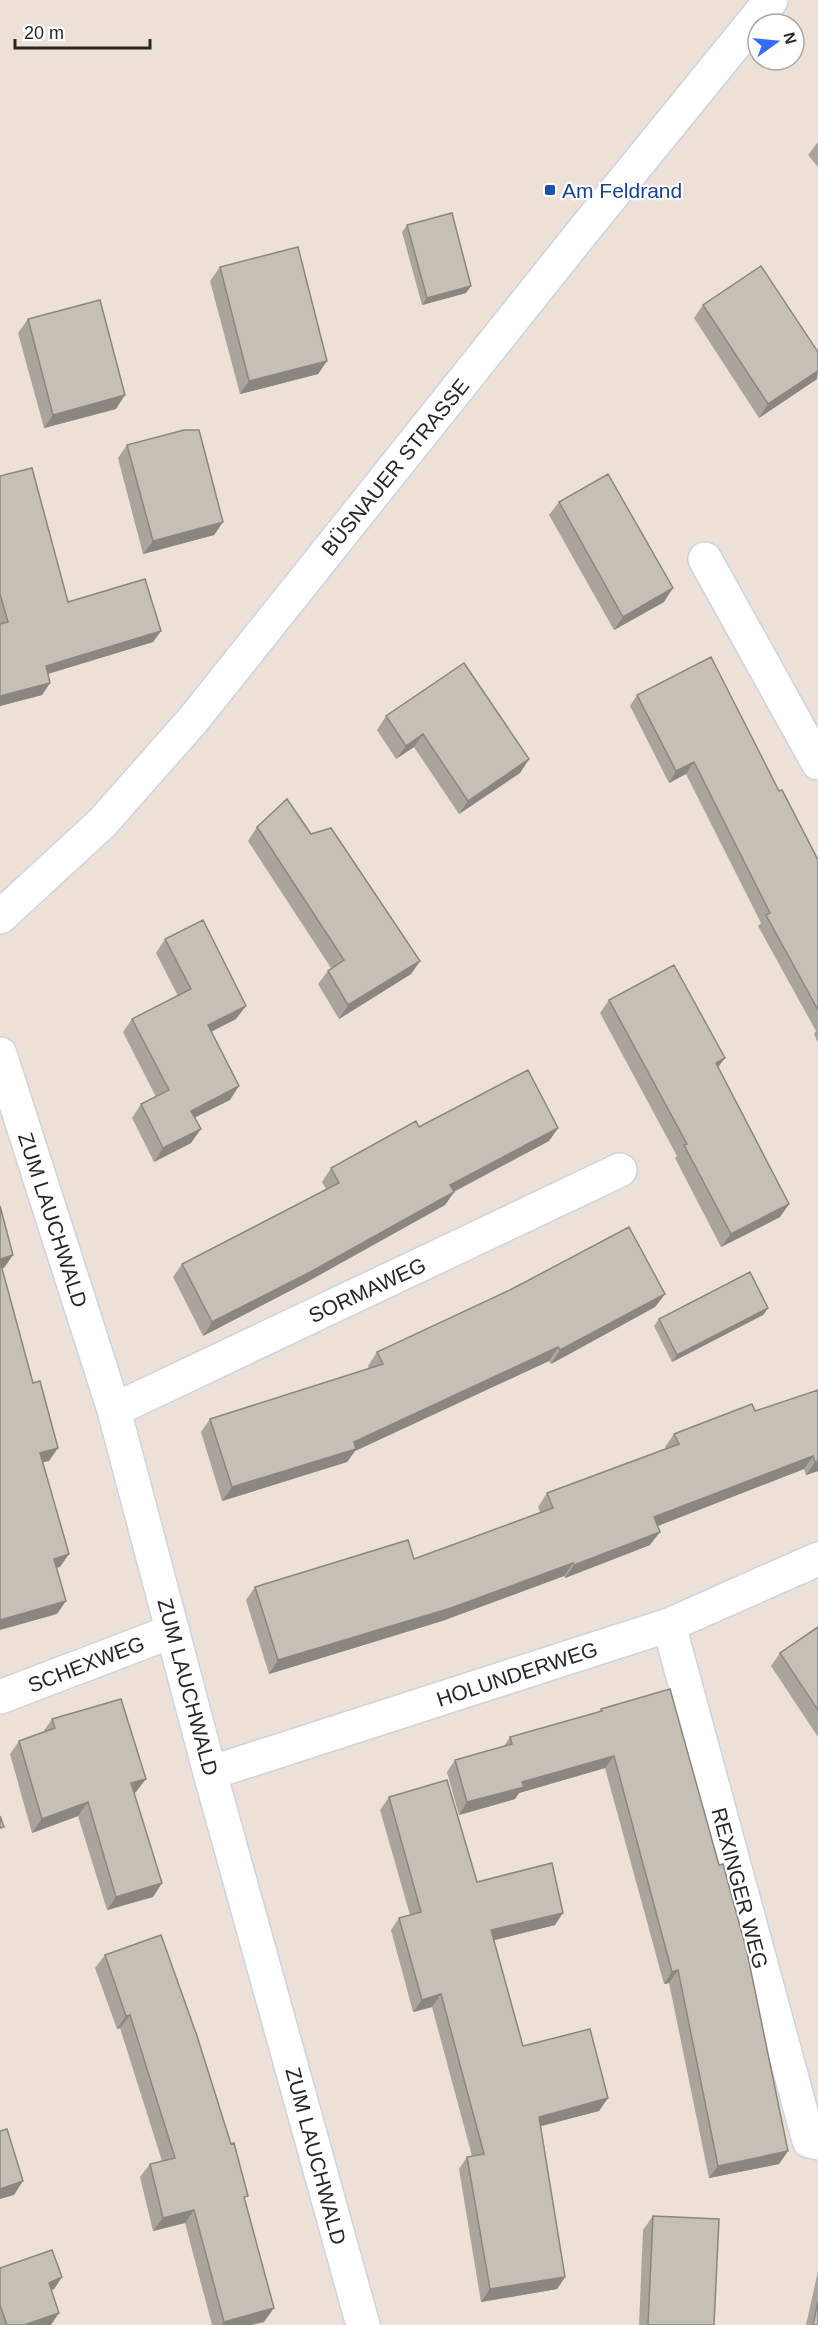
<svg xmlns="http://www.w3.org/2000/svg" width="818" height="2325" viewBox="0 0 818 2325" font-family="Helvetica,sans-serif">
<rect width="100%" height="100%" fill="#ece0d7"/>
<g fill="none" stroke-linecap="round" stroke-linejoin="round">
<g stroke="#ccd3e3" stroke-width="36">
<path id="minor" d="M705,559L818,763
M0,917L102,823L193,720L584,230L771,0
M0,1054L114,1410L210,1773L363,2325
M114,1410L620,1170
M669,1625L809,2141L818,2143
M0,1697L173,1631
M210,1773L669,1625L818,1559"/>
</g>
<use href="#minor" stroke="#fff" stroke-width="33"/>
</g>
<path fill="#aaa49d" d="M818,142V167L808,155Z
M407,225L466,293L422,305L402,232Z
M220,267L327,361L318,374L240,394L210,281Z
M703,305L817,379L759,418L694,318Z
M28,319L116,409L44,428L18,333Z
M127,445L223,522L214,535L143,554L118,458Z
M0,476L68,602L161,631L153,642L48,674L50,683L42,695L0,706Z
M559,502L664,602L614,630L549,515Z
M637,695L779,791L818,860V1043L814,1034L816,1031L758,926L761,923L686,774L669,783L630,706Z
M386,716L529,759L520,773L459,814L414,747L396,759L377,730Z
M257,827L311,834L420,961L411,974L339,1019L318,984L328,971L331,968L248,841Z
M165,939L236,1019L211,1032L230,1100L194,1117L191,1143L154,1162L132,1118L141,1104L156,1097L123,1032L132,1019L178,996L156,953Z
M609,1000L725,1058L718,1067L789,1204L780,1217L721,1247L675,1158L677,1156L600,1013Z
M419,1127L558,1128L549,1141L454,1192L445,1205L305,1283L203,1336L173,1277L182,1264L326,1189L322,1182L331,1168Z
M665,1294L655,1307L551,1364L549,1361L355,1451L347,1462L222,1501L201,1432L210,1419L369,1369L368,1366L377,1352Z
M768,1308L763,1315L672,1362L654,1326L659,1319Z
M818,1390V1471L806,1475L804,1469L657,1526L650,1545L565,1578L564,1576L442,1621L269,1674L246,1600L255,1587L414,1559L540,1512L538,1507L547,1493L666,1449L665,1447L674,1434L755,1411Z
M818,1627V1737L771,1666L780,1653Z
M601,1709L788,2151L779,2164L709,2178L669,1983L664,1984L605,1768L519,1793L515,1799L459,1815L447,1772L455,1760L504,1746L510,1737L598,1712Z
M52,1719L136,1792L134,1793L162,1883L153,1897L107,1910L78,1816L32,1833L10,1754L19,1741L43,1732Z
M389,1797L477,1882L555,1925L494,1940L523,2046L608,2098L599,2111L541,2126L565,2277L557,2289L481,2302L459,2169L467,2157L472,2156L432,2007L413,2012L391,1930L399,1918L410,1915L380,1810Z
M105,1955L245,2200L264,2322L251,2325H212L185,2223L153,2231L140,2177L150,2164L162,2161L120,2028L117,2029L95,1968Z
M653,2216L714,2325H639L643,2230Z
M0,2268L62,2277L54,2289L51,2290V2325H0Z
M818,2271V2325H806Z"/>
<path fill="#8b867f" d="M471,286L466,293L422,305L427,298Z
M327,361L318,374L240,394L249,381Z
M818,371L817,379L759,418L768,404Z
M125,395L116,409L44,428L53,415Z
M223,522L214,535L143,554L153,541Z
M673,588L664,602L614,630L623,617Z
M161,631L153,642L37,677L46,666Z
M50,683L42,695L0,706V696Z
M423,734L414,747L396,759L406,746Z
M529,759L520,773L459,814L468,801Z
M694,762L686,774L669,783L676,771Z
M420,961L411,974L339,1019L348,1005Z
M246,1006L236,1019L198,1038L208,1025Z
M725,1058L715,1071L716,1063Z
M239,1086L230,1100L182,1124L191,1111Z
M558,1128L549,1141L441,1198L450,1185Z
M201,1129L191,1143L154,1162L163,1148Z
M454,1192L445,1205L305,1283L203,1336L212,1322Z
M789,1204L780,1217L721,1247L731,1234Z
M13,1255L4,1268L0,1269V1259Z
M665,1294L655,1307L551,1364L560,1350Z
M768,1308L763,1315L672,1362L677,1355Z
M558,1347L549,1361L355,1451L347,1462L222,1501L232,1487L354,1442Z
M58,1448L49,1461L32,1465L40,1453Z
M813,1456L804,1469L645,1531L654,1517Z
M818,1461V1471L806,1475L815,1462Z
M660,1532L650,1545L565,1578L574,1565Z
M69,1554L60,1567L45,1571L54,1559Z
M573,1563L564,1576L442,1621L269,1674L278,1660Z
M66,1601L57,1614L0,1630V1620Z
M614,1756L605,1768L519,1793L515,1799L459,1815L467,1802L522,1782Z
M146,1779L136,1792L121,1797L131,1783Z
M88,1802L78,1816L32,1833L42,1819Z
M162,1883L153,1897L107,1910L116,1897Z
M563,1913L555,1925L483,1943L491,1930Z
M678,1970L669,1983L664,1984L672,1972Z
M441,1994L432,2007L413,2012L422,2000Z
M130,2015L120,2028L117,2029L126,2016Z
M608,2098L599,2111L530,2129L539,2117Z
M788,2151L779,2164L709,2178L718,2166Z
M23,2181L14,2195L0,2199V2189Z
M194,2210L185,2223L153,2231L163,2218Z
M62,2277L54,2289L41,2294L49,2283Z
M565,2277L557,2289L481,2302L490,2289Z
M274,2308L264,2322L251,2325H221L224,2322Z
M59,2313L51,2325H24Z"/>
<path fill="#c6bfb6" stroke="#8b867f" stroke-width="1.5" d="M452,213L471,286L427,298L407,225Z
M298,247L327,361L249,381L220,267Z
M761,266L818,352V371L768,404L703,305Z
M100,300L125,395L53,415L28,319Z
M184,430H199L223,522L153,541L127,445Z
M32,468L68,602L145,579L161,631L46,666L50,683L0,696V624L8,622L0,594V476Z
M608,474L673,588L623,617L559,502Z
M711,657L779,791L782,790L818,860V1010L766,915L770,913L694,762L676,771L637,695Z
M464,663L529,759L468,801L423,734L406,746L386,716Z
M287,799L311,834L331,828L420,961L348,1005L328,971L344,960L257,827Z
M203,920L246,1006L208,1025L239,1086L191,1111L201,1129L163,1148L141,1104L169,1090L132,1019L191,989L165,939Z
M674,965L725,1058L716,1063L789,1204L731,1234L684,1145L687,1144L609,1000Z
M528,1070L558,1128L450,1185L454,1192L314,1270L212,1322L182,1264L339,1183L331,1168L416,1121L419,1127Z
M0,1206L13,1255L0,1259Z
M629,1227L665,1294L560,1350L558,1347L354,1442L356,1449L232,1487L210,1419L383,1364L377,1352L510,1290Z
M0,1261L33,1383L40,1381L58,1448L40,1453L69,1554L54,1559L66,1601L0,1620Z
M750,1272L768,1308L677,1355L659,1319Z
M818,1390V1461L815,1462L813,1456L654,1517L660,1532L574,1565L573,1563L451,1608L278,1660L255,1587L408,1540L414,1559L553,1508L547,1493L679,1444L674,1434L752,1404L755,1411Z
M818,1627V1710L780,1653Z
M670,1689L719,1865L723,1864L747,1952L788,2151L718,2166L678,1970L672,1972L614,1756L522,1782L524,1787L467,1802L455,1760L512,1744L510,1737L602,1711L601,1709Z
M121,1699L146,1779L131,1783L162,1883L116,1897L88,1802L42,1819L19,1741L55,1728L52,1719Z
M447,1780L477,1882L552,1863L563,1913L491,1930L523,2046L590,2029L608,2098L539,2117L565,2277L490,2289L467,2157L484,2154L441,1994L422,2000L399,1918L421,1912L389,1797Z
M0,1816L4,1827L0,1828Z
M161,1935L197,2036L231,2144L234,2143L248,2196L244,2197L274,2308L224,2322L194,2210L163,2218L150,2164L175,2158L130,2015L126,2016L105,1955Z
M7,2129L23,2181L0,2189V2131Z
M653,2216L719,2219L714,2325H648Z
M52,2250L62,2277L49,2283L59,2313L24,2325H7L0,2305V2268Z
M818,2301V2325H813Z"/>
<rect fill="#1a4fb4" stroke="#fff" stroke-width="2" x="544" y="184" width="12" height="12" rx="3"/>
<g text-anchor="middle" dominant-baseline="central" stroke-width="4.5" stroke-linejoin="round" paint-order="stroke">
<g font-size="21" fill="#164399" stroke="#fff" text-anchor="start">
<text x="562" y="190">Am Feldrand</text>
</g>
<g font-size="21" fill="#272727" stroke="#fff">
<text transform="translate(395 467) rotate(-51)">BÜSNAUER STRASSE</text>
<text transform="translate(53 1220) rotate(72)">ZUM LAUCHWALD</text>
<text transform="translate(367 1290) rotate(-25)">SORMAWEG</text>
<text transform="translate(86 1664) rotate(-21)">SCHEXWEG</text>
<text transform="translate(517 1674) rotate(-18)">HOLUNDERWEG</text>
<text transform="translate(188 1687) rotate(75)">ZUM LAUCHWALD</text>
<text transform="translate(740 1888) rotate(75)">REXINGER WEG</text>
<text transform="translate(316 2156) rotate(75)">ZUM LAUCHWALD</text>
</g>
</g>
<g transform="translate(776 42) rotate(75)"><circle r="28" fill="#ffffff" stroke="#a9a9a9" stroke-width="1.5"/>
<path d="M0-4.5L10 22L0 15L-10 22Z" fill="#316eff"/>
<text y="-9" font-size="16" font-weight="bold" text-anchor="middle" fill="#272727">N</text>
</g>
<path d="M15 39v9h135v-9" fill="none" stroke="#272727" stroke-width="3"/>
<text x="24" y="39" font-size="18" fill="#272727" stroke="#ffffff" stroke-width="4.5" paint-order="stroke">20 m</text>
</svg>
